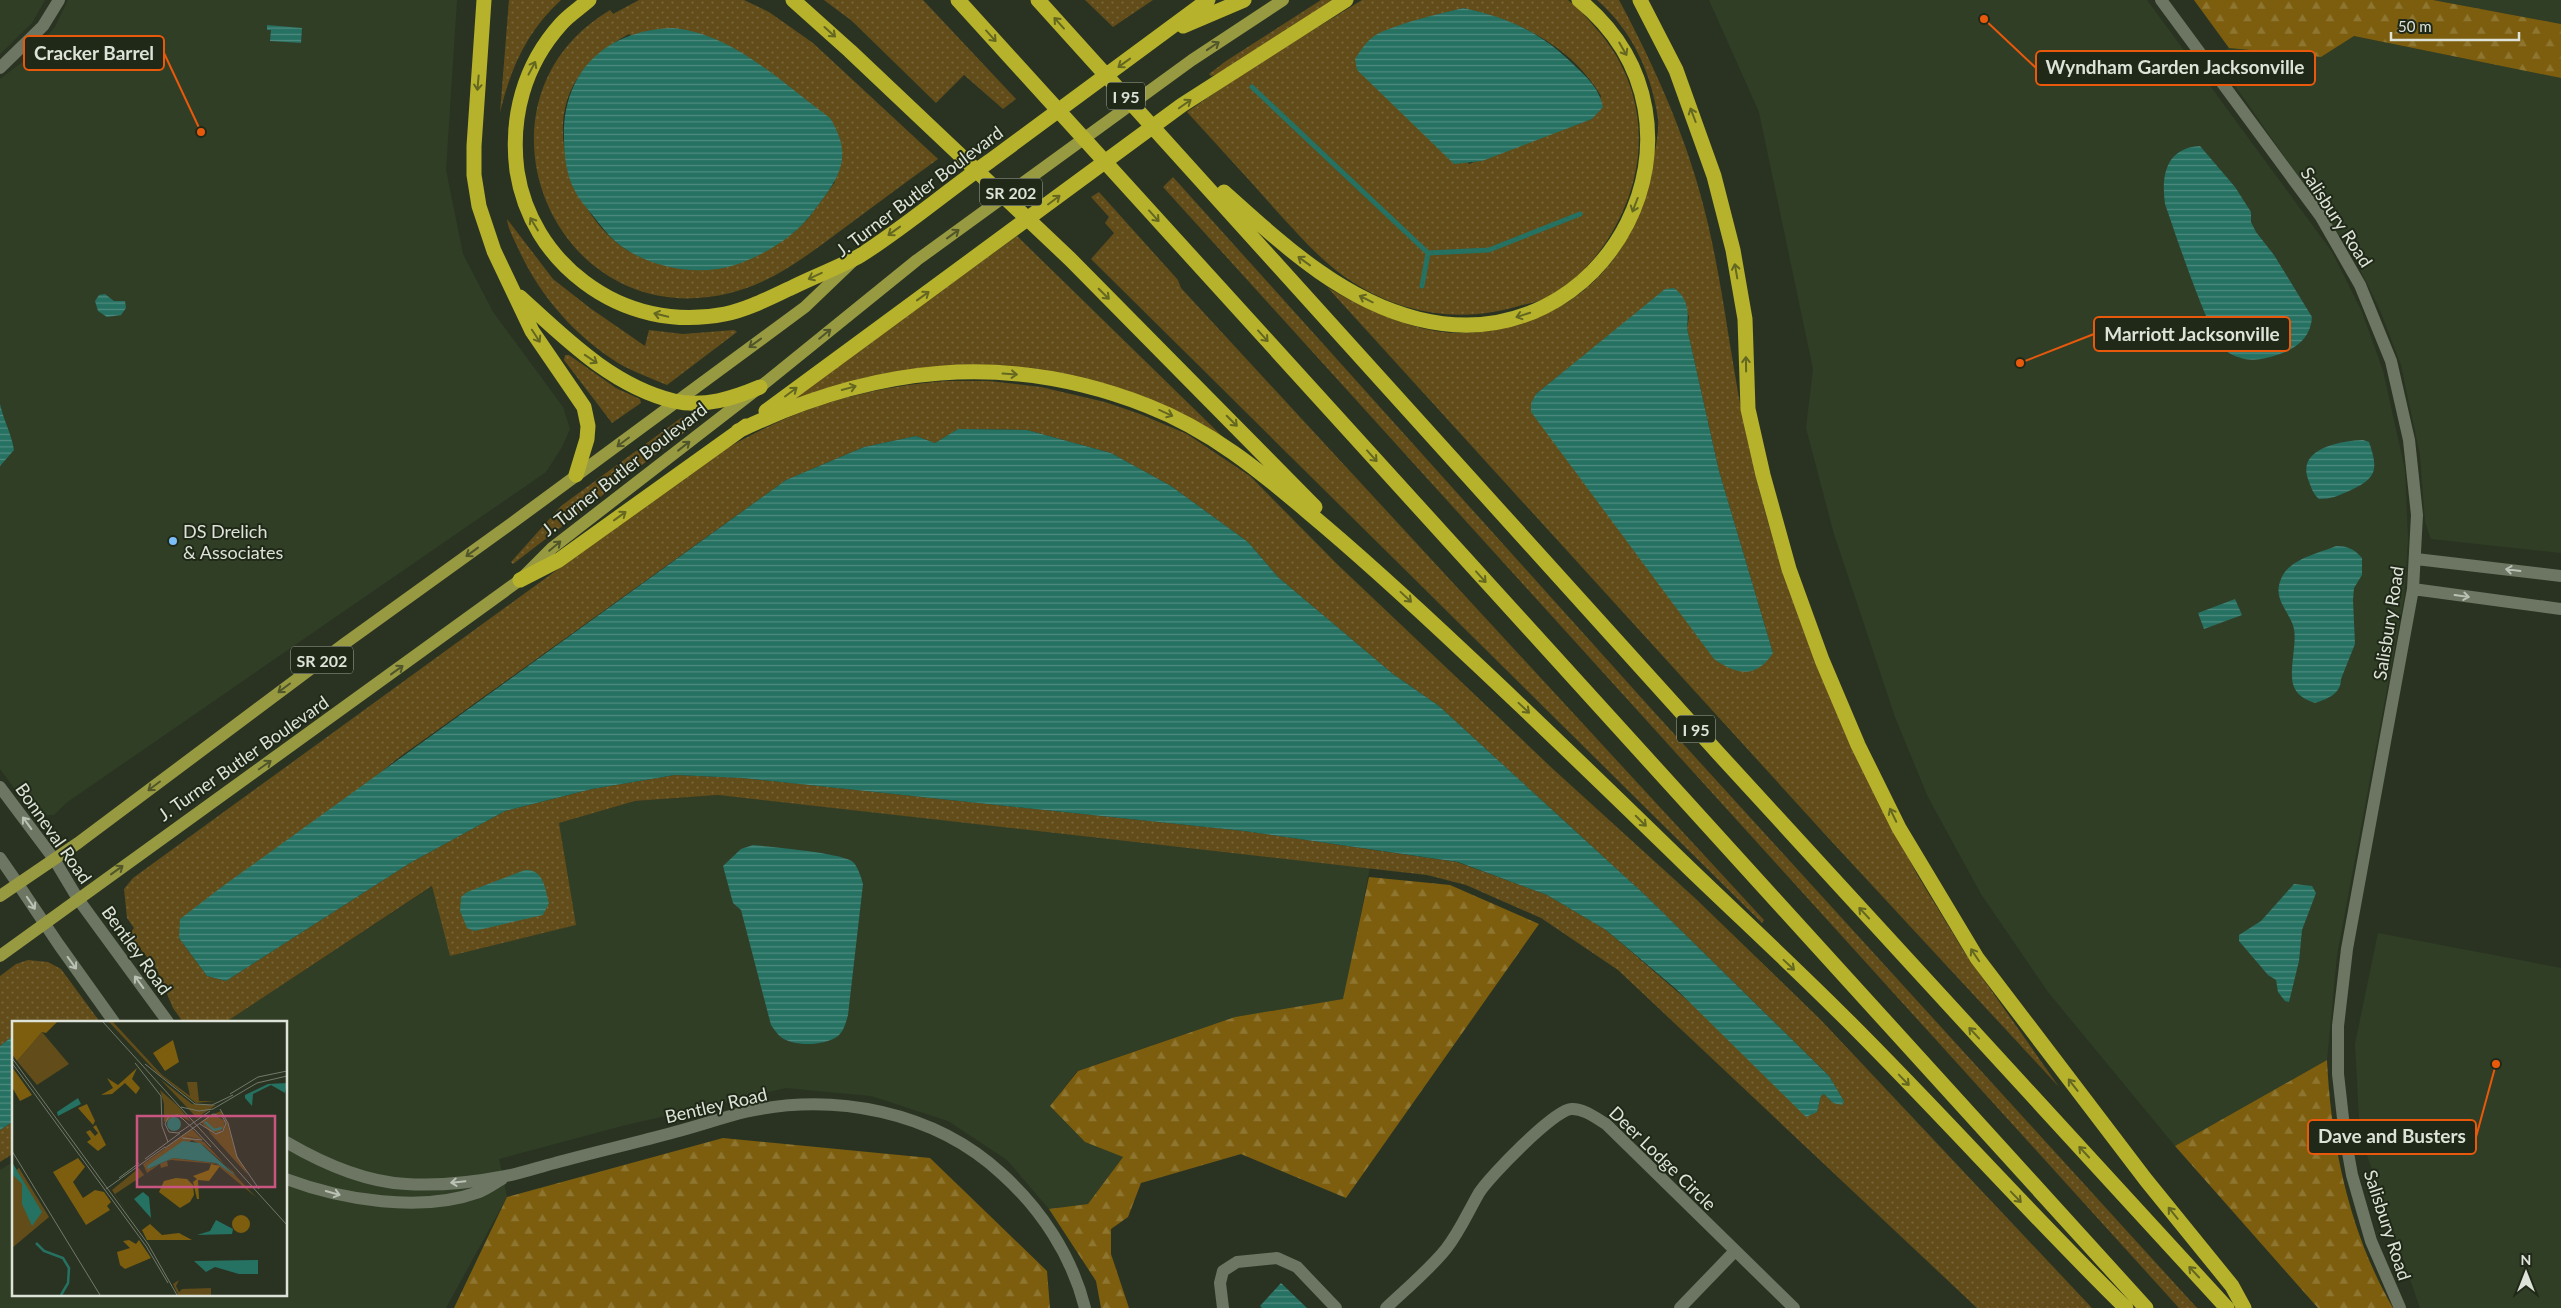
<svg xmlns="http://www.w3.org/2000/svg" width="2561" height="1308" viewBox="0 0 2561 1308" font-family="Lato,sans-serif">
<defs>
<pattern id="grass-dots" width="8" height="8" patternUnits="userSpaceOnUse" patternTransform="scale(1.25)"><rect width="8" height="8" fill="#614c1a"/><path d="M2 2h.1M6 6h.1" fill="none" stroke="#77663b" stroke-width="1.8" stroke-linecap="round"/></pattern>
<pattern id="forest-firs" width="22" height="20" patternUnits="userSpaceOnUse" patternTransform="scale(1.25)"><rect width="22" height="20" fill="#7c5e0e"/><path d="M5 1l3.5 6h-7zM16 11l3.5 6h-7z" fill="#8e7530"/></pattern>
<pattern id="water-rules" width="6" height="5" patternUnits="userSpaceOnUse" patternTransform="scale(1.25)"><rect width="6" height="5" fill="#257162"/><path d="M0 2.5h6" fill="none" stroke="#4f8c7f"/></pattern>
</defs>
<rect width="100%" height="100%" fill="#2a3322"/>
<path fill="#313e26" d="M0,0H45L32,23L0,54Z
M68,0H457L446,170L463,254L493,312L563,407L570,429L562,447L546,472L66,803L54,815H43L31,811L0,769V79L29,57L55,27Z
M1709,0H2147L2332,252L2362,312L2383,371L2405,470L2408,539L2404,598L2337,955L2327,1060L2175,1146L2048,992L1981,894L1928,797L1895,717L1834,534L1806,428L1813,369L1759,112Z
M2434,0H2561V24Z
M2354,36L2561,78V553L2431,539L2425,522L2420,455L2401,365L2380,310L2353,255L2215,57L2229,48L2321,57Z
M718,795L1370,867L1344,999L1235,1017L1077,1071L1050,1106L1085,1142L1123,1157L1088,1204L1049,1209L1007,1160L948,1121L871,1096L786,1088L622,1126L499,1159L507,1197L446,1308H0V1170L14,1161V1294H286V1022H226L433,886L450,956L575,925L559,823L635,801Z
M2378,933L2561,968V1308H2420L2360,1135L2355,1044Z"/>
<path fill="url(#grass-dots)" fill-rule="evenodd" d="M509,0H561C527,31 510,69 500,113Z
M639,0H744L769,12L813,43L938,159C907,181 877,204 847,226C810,253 775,282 730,293C554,337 457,101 610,10L613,14ZM629,34L835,182L807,220L793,233L700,270C672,268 639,261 617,243C572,206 541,123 582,72C595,55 611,44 629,34Z
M824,0H923L1016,99L1003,109L964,75L936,103L852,21Z
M1085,0H1153L1113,27Z
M1321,0H1333L1219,74L1211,76L1209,74L1226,61Z
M1362,0H1568C1581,10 1590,22 1601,34C1653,98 1649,179 1604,245C1589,267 1569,286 1546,298C1538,302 1527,304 1519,306C1462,323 1405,315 1354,283C1322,263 1298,234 1273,207C1245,175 1216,144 1187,112L1249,69ZM1463,8C1517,20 1571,45 1601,96L1592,119L1469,164L1375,36L1421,19Z
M1597,0H1619C1657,71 1690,145 1708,224C1723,288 1730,354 1743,418C1753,468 1766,519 1782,568L1879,802L1918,876L1963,950L2059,1087L1832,842L1328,288C1368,310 1410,331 1456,333C1500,334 1548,319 1583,291C1625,257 1646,209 1654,157C1656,145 1659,131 1658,119C1652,74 1632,30 1597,0ZM1674,288L1689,317L1687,328L1719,471L1773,653L1536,394L1665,290Z
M1173,177L1655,713L2197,1308H2179L1163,187Z
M1099,192L1178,280L1181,288L1764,920L1762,923L1091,259L1114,233L1105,223L1109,217L1091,197Z
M507,219L553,279L590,308L645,346L649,330L683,334L734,330L737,332L667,385C651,378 633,372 618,363C574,335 539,295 518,248C514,239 508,229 507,219Z
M1017,236L1225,439L1149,399L1124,390L1071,376L996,365L945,366L857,380L789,401Z
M565,355H569L616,388L640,399L641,403L612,423L564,360Z
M945,381H989L1041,387L1105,402L1140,414L1187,434L1250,476L1337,564L1553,769L1696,899L1820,1019L2092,1308H1977L1618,970L1541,918L1466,885L1427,875L718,795L635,801L559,823L576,925L450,956L432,886L226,1022H183L173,1008L156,968L129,935L134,928L127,918L124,889L133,878L711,458C786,411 858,388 945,381ZM958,429L1027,430L1111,453L1171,486L1248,542L1278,577L1393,674L1439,706L1644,894L1829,1076L1844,1101L1833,1103L1824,1094L1821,1096L1817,1112L1606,930L1547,895L1457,862L1244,831L742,778L675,775L592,789L505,811L410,863L226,981L207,976L179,938L397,759L786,480L864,447L916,436L935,443Z
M681,418L698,422L513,564L511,562L561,506Z
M28,960L48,962L61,969L100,1022H14V1035L0,1046V976L16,964Z
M14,1121V1153L0,1162V1130Z"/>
<path fill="url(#forest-firs)" d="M2194,0H2433L2561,24V78L2354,36L2321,57L2229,48Z
M1369,877L1450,885L1539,924L1346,1198L1241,1154L1141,1183L1128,1217L1111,1229V1254L1129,1308H1101L1096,1281L1049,1209L1088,1204L1123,1157L1085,1142L1050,1106L1078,1071L1235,1017L1343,999Z
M2327,1060C2331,1145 2350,1234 2393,1308H2318L2175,1146Z
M723,1138L930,1158L1047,1271L1050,1308H454L507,1197Z"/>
<path fill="url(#water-rules)" d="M1463,8C1509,18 1542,32 1576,67C1589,79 1599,89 1603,107L1592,119L1482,161L1454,164L1357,70L1355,59C1360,51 1366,42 1374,36C1394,24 1439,14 1463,8Z
M267,25L302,28L301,43L270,41L271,30H267Z
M673,28C734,34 782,83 830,118C855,158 838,179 813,212C795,237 764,255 735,265C698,277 647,268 616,242C608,235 601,226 594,217C587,208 579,200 574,189C566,174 564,154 564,137C563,70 607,30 673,28Z
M2200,146L2235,187L2251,212V222L2256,232L2274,255L2312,317C2311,336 2298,348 2280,354C2260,361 2244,363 2226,351C2210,340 2174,229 2165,204C2161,175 2166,148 2200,146Z
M1674,288C1688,298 1689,311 1687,328L1719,471L1773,653C1756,679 1737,675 1714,659L1531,412V403L1536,394L1665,289Z
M105,294L114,301H125L126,308L121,315L107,317L98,311L95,301L99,295Z
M0,404C4,422 11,432 14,450L0,466Z
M958,429L1027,430L1111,453L1171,486L1248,542L1278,577L1393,674L1439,706L1644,894L1829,1076L1844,1101L1842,1105L1833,1103L1824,1094L1821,1096L1817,1112L1806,1117L1676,989L1606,930L1547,895L1458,862L1244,831L742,778L675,775L592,789L505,811L410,863L226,981L207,976L179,938L180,919L223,886L786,480L864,447L916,436L935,443Z
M2363,440L2369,442C2379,471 2376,479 2349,491C2338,496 2331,499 2319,499C2313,494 2311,487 2308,479C2297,448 2341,441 2363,440Z
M2336,546C2348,546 2354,549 2362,558V575L2354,588L2353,600L2355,644L2341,679C2341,694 2327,699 2315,703C2306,700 2298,696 2294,687C2288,673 2297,645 2294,629C2290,611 2272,600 2281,579C2289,559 2317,554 2336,546Z
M2235,599L2242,615L2204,629L2198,613Z
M753,845C771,847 844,853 853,862C858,867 861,877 863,884L848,1015C846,1022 844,1031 838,1036C825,1046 793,1047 781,1037C777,1034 774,1029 771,1025L741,910L733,903L723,866L741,849Z
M525,870C544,869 545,889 549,903L543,915L474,931L467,928L460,911L461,897L467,892Z
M2294,884L2312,886L2316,893L2302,930L2299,961L2289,1002L2285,1001L2278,992L2276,980L2268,975L2239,941V935L2261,921Z
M14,1035V1121L0,1130V1046Z
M1281,1283L1307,1308H1262L1260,1306Z"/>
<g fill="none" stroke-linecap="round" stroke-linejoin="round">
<path stroke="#257162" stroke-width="5" d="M1252,87L1428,253L1489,250L1580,214
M1422,286L1428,253"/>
<path stroke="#6c7663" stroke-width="12" d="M0,68L43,26L59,0
M0,787L54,859
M0,858L18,884
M1223,1308L1220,1283L1223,1271L1237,1262L1277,1258L1297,1267L1336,1308
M1386,1308C1406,1289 1429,1270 1446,1249C1460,1231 1468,1212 1479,1193C1489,1177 1554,1110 1571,1109C1583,1108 1596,1118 1606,1124L1794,1308
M1680,1308L1735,1251"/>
<path stroke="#6c7663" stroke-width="12" d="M2161,0L2321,217L2360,285L2391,361L2409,440L2417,515L2413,589L2347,949L2338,1026V1074L2345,1136L2352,1175L2371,1241L2400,1308
M2416,559L2561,576
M2413,589L2561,609
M54,859L78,899L168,1022
M18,884L59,945L114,1022
M286,1142C322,1163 364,1182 406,1184C438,1186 475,1182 506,1176C523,1173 539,1167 555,1163C595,1152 635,1143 675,1132C698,1126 721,1118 745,1112C834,1092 934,1111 1002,1174C1041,1209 1072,1256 1085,1308
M286,1179C342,1200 421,1213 479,1192C487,1189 495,1183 502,1179"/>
<path stroke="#989a42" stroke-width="12" d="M0,896L78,843L344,644L512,523L805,307L852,262
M0,956L520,580L552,548L760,387L917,260L1192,60L1283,0"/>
<path stroke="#b6b22c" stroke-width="15" d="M484,0L474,146V175L479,206L494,251L532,331L584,407L588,426L587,439L576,475
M589,0C580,8 569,15 561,24C524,65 510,117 517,171C524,216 548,255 584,282C625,313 675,324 725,314C749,309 771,297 793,287C815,276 840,267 861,255C905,227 947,191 990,161C1063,107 1136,54 1208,0
M793,0L850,51L1070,259L1315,507
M958,0L2146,1308
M1038,0L1719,754L2227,1308
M1640,0L1676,70L1714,176L1733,250L1745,319L1748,409L1763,475L1789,569L1822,660L1858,745L1899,828L1977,958L2146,1180L2232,1286L2244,1308
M1183,26L1244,0
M1224,192C1281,243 1341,300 1418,319C1608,366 1732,124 1579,0
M520,297C565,338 612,386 674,401C704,408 734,398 760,387
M766,411L1182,105L1346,0
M738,431C873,366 1006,350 1148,406C1210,430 1260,471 1309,513C1363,558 1415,606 1467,655C1542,725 1616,797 1690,869C1741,918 1793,966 1843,1016C1939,1111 2029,1213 2126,1308
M520,580L559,560L746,426"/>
</g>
<defs><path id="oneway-shaft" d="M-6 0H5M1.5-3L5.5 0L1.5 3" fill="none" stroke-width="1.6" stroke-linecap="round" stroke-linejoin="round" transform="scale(1.25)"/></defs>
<g stroke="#646721">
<use href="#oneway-shaft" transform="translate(1059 23) rotate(-132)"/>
<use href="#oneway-shaft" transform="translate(830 32) rotate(42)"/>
<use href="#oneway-shaft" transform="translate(991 36) rotate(48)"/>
<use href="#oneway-shaft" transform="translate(1623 49) rotate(60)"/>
<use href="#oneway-shaft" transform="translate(1124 63) rotate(144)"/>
<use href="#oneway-shaft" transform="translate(532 68) rotate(-62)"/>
<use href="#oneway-shaft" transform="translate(478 83) rotate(95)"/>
<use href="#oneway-shaft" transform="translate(1185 104) rotate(-35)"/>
<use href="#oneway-shaft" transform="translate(1693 115) rotate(-111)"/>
<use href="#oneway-shaft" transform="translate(1054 200) rotate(-37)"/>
<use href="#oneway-shaft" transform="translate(1635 205) rotate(111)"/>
<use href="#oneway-shaft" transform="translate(1154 216) rotate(48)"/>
<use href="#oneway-shaft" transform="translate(534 224) rotate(-121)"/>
<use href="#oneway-shaft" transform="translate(894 231) rotate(144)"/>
<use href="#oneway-shaft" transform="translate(1304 261) rotate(-144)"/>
<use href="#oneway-shaft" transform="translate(1736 271) rotate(-100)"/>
<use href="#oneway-shaft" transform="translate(815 276) rotate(155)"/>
<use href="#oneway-shaft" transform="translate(1104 294) rotate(45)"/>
<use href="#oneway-shaft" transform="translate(923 296) rotate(-36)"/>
<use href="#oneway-shaft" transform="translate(1366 299) rotate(-154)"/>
<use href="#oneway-shaft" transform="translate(661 315) rotate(-167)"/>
<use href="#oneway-shaft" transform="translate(1523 315) rotate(162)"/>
<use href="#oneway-shaft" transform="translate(536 336) rotate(57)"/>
<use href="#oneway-shaft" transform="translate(1263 336) rotate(48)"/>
<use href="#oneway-shaft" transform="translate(591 359) rotate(34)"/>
<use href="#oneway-shaft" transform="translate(1746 364) rotate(-91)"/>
<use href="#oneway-shaft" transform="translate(1010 374) rotate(4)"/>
<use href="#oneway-shaft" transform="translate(849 388) rotate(-15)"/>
<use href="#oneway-shaft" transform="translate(791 392) rotate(-37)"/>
<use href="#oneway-shaft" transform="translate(1166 413) rotate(24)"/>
<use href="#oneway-shaft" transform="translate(1232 421) rotate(45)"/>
<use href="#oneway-shaft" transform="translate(1372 456) rotate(48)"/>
<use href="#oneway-shaft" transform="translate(620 516) rotate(-36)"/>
<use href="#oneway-shaft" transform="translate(1481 577) rotate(48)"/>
<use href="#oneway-shaft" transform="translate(1406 597) rotate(43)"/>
<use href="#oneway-shaft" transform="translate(1524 708) rotate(43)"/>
<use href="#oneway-shaft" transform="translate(1893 815) rotate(-116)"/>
<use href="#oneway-shaft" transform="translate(1641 821) rotate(45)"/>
<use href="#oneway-shaft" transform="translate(1864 913) rotate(-133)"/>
<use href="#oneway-shaft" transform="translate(1975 955) rotate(-124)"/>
<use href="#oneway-shaft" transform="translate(1789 965) rotate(43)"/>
<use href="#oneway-shaft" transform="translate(1974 1033) rotate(-133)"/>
<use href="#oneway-shaft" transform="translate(1904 1080) rotate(46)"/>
<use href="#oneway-shaft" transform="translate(2073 1085) rotate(-128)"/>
<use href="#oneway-shaft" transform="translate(2084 1152) rotate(-133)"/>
<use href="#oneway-shaft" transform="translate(2016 1197) rotate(46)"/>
<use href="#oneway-shaft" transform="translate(2173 1213) rotate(-129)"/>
<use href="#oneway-shaft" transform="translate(2194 1272) rotate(-133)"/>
</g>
<g stroke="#505629">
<use href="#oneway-shaft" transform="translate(1213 46) rotate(-34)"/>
<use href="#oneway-shaft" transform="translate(953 234) rotate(-36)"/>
<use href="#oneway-shaft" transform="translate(825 334) rotate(-39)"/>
<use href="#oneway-shaft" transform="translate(755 343) rotate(144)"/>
<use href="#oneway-shaft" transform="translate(623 442) rotate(143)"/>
<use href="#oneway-shaft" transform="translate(684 446) rotate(-38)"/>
<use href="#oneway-shaft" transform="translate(555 546) rotate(-40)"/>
<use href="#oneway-shaft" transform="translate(472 552) rotate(144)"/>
<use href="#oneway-shaft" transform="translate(397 670) rotate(-36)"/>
<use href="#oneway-shaft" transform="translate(284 688) rotate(143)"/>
<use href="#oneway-shaft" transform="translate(265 765) rotate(-35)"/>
<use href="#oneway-shaft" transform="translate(154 786) rotate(143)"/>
<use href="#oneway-shaft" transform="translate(117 870) rotate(-36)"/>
</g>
<g stroke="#bbc2b5">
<use href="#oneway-shaft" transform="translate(2513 570) rotate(-173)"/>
<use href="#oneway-shaft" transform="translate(2462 596) rotate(8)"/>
<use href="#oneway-shaft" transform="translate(27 823) rotate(-126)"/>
<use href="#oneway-shaft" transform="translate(31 903) rotate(56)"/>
<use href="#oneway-shaft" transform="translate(72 963) rotate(54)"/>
<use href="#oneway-shaft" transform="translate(139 982) rotate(-126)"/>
<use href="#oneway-shaft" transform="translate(458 1182) rotate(174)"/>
<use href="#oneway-shaft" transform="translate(333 1193) rotate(16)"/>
</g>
<circle fill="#7bbef8" stroke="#202918" stroke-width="2" cx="173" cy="541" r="5"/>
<g text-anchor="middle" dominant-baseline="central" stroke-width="4" stroke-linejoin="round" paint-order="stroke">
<g fill="#202918" stroke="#a4ab9e" stroke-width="1">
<rect x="1107" y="82.5" width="38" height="27" rx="4"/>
<rect x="980" y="178.5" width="62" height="27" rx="4"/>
<rect x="291" y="646.5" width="62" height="27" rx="4"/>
<rect x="1677" y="715.5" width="38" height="27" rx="4"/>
</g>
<g font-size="16" font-weight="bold" fill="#dde3d8">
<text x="1126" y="96">I 95</text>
<text x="1011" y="192">SR 202</text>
<text x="322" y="660">SR 202</text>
<text x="1696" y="729">I 95</text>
</g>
<g font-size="18" fill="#dde3d8" stroke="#202918">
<text transform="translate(919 191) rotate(-37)">J. Turner Butler Boulevard</text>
<text transform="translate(2337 217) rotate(57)">Salisbury Road</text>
<text transform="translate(624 469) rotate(-38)">J. Turner Butler Boulevard</text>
<text transform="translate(2388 623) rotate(-81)">Salisbury Road</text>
<text transform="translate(243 758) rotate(-35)">J. Turner Butler Boulevard</text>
<text transform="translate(54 833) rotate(55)">Bonneval Road</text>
<text transform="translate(137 950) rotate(54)">Bentley Road</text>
<text transform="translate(716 1105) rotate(-13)">Bentley Road</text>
<text transform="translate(1663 1158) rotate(44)">Deer Lodge Circle</text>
<text transform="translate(2388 1225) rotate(72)">Salisbury Road</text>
</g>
<g font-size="18" fill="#dde3d8" stroke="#202918" text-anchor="start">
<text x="183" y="531">DS Drelich<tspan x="183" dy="21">&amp; Associates</tspan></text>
</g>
</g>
<g transform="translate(12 1021)">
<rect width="275" height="275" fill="#2a3322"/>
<path d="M97,1H101L150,54L178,75L175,61H185L187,80H204L184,82L145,52ZM30,11L57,43L25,64L5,40ZM148,58L180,83L204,84L185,97ZM148,69L166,85L179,101L167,94L152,101V83ZM209,90L213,97L216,104L224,133L236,154L197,111L204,113L211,110L213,107L214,102L212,96L206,93H201L213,100L212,107L207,112L198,111L189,101L197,95ZM180,108L191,119L174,115L192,121L275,209L245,177L204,143L159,139L155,140L156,145L149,147L148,143L135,152L131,143ZM180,119L192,125L224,153L203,142L161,137L137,148ZM127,147L132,154L103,173L117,194L100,169ZM167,259L164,265L167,271L170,268L199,267V274H166L161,263Z" fill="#614c1a" fill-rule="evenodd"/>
<path d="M1,1H45L34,12L30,11L5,40L0,33ZM161,19L167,41L153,50L141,32ZM0,46L20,74L8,80L0,66ZM125,47L120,58L128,67L124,73L113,62L100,73L89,74L101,67L95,57L106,64ZM75,83L83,100L81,104L66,87ZM84,104L94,124L86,130L75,121L79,118L74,111L78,109L83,115L86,112L81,106ZM66,137L73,146L61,161L71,177L83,169L92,171L99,181L95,185L98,189L74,204L41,151ZM199,143L208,145L197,160L186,159L187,178H185L181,161L185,158L181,155L197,149ZM164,157L175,158L181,164L182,174L178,181L168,187L147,171L152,160ZM220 203a9 9 0 1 1 18 0a9 9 0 1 1-18 0ZM138,203L150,214L167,212L180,219H135L130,209ZM117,219L124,223L127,219L139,237L113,248L108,244L105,231L118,227L111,220Z" fill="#7c5e0e"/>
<path d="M7,147L37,196L0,227V152Z" fill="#614c1a"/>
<path d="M275,62L273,72L259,64L241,73L240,85L233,77V74L256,63ZM66,77L69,83L46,95L45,91ZM155 103a7 7 0 1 1 14 0a7 7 0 1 1-14 0ZM171,120L188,122L224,155L204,142L161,137L136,148L135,145ZM0,141L30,191L20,205L10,183V163L0,153ZM131,171L137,176L139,197L122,178ZM204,199L221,208L220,213L185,214L198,210ZM246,239V253H227L203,246L194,251L182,240Z" fill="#257162"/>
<path fill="none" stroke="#257162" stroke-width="2.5" d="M193,101L202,109L210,107M24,222L32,230L51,237L57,247L56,262L49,274"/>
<path fill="none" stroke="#72796b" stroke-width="1" d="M91,1L275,204M0,37L136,223L165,274M0,42L134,225L156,262M123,42L149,75L150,105L156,121M133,43L183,83L200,84L221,74M218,73L246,56L275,50M169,86L187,90L201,88L245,62L275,55M208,88L216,102L225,136L247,168M198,90L188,97L171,109L166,112L157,111L153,103L157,95L166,94L168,96L171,98L175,102L183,109L199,126M170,117L190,119M153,127L201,93L210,95L214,102L211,110L204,113L188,103M0,130L88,274M133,138L168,112M107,157L127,142M94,168L153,126"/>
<path fill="#ca5580" fill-opacity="0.15" stroke="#ca5580" stroke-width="2.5" d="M125,95H263V166H125Z"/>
<rect width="275" height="275" fill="none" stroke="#dde3d8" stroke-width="2.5"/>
</g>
<path fill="none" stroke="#e8590c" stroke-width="2" d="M201 132L164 53M1984 19L2036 68M2020 363L2094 334M2496 1064L2476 1137"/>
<g fill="#e8590c" stroke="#202918" stroke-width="2">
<circle cx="201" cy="132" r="5"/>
<circle cx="1984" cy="19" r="5"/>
<circle cx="2020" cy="363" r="5"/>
<circle cx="2496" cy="1064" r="5"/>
</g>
<g fill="#202918" stroke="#e8590c" stroke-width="2">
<rect x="24" y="36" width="140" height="34" rx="5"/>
<rect x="2036" y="51" width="279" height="34" rx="5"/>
<rect x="2094" y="317" width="196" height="34" rx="5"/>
<rect x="2308" y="1120" width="168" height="34" rx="5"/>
</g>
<g font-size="19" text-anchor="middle" font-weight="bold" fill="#dde3d8">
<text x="94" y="60">Cracker Barrel</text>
<text x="2175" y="74">Wyndham Garden Jacksonville</text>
<text x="2192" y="341">Marriott Jacksonville</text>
<text x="2392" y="1143">Dave and Busters</text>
</g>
<g transform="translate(2526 1273)" stroke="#202918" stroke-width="4" paint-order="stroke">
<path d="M0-4L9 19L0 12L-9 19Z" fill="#dde3d8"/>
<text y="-8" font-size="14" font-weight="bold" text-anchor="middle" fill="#dde3d8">N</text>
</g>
<path d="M2391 32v8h128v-8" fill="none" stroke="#dde3d8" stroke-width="2.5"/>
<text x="2398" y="32" font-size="15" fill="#dde3d8" stroke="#202918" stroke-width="4" paint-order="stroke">50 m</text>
</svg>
